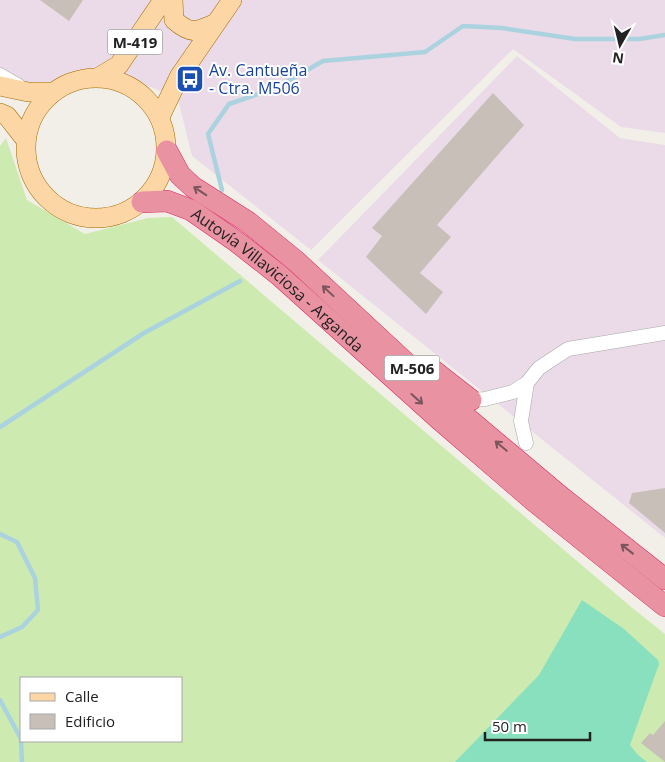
<svg xmlns="http://www.w3.org/2000/svg" width="665" height="762" viewBox="0 0 665 762" font-family="'Open Sans',sans-serif">
<rect width="100%" height="100%" fill="#f2efe9"/>
<path fill="#ebdbe8" d="M0,0H665V133L621,127L513,49L311,250L192,156L178,99L104,66L39,85L0,77Z
M517,56L620,138L665,145V538L318,260Z"/>
<path fill="#cdebb0" fill-rule="evenodd" d="M6,138L27,200L85,234L148,218L172,217L630,606L665,634V762H0V146ZM21,678H181V741H21Z"/>
<path fill="#88e0be" d="M582,600L624,629L658,660L659,664L630,745L638,755L647,762H455L539,675Z"/>
<g fill="none" stroke-linecap="round" stroke-linejoin="round">
<path stroke="#aad3df" stroke-width="4.5" d="M222,190L208,134L229,104L276,88L323,61L425,52L463,26L502,28L575,39H639L665,35
M0,427L144,333L240,281
M0,534L17,542L35,578L38,610L22,627L0,637
M0,700L21,739
M21,741L22,762"/>
</g>
<path fill="#c7bfb8" d="M40,0H83L69,21Z
M493,93L524,125L437,225L451,237L420,273L443,292L426,314L366,257L382,236L372,228Z
M665,488V533L629,503L632,493Z
M665,721V762L641,743L650,733L653,735Z"/>
<g fill="none" stroke-linecap="round" stroke-linejoin="round">
<g stroke="#a9a9a9" stroke-width="15">
<path id="minor" d="M0,75L19,86
M471,400L485,399L513,392L527,383L539,368L568,349L665,333
M526,443L521,421L527,383"/>
</g>
<g stroke="#a06b00" stroke-width="20">
<path id="major" d="M173,0L174,20C191,35 196,32 216,23
M99,77L119,65L163,0
M26 148a70 70 0 1 1 140 0a70 70 0 1 1-140 0Z
M0,86L28,92H52
M0,113L7,116L25,139
M160,117L179,77L232,0"/>
</g>
<g stroke="#dc2a67" stroke-width="22">
<g id="highway">
<path d="M167,151L180,175L193,187L248,222L297,262L448,402L561,497L665,579"/>
<path id="s1" d="M142,202L167,201L191,210L237,242L279,275L439,419L534,501L665,606"/>
<path d="M430,368L471,400"/>
</g>
</g>
<use href="#minor" stroke="#fff" stroke-width="14"/>
<use href="#major" stroke="#fcd6a4" stroke-width="19"/>
<use href="#highway" stroke="#e892a2" stroke-width="21"/>
</g>
<defs><path id="oneway-shaft" d="M-6 0H5M1.5-3L5.5 0L1.5 3" fill="none" stroke-width="1.6" stroke-linecap="round" stroke-linejoin="round" transform="scale(1.25)"/></defs>
<g stroke="#7b545c">
<use href="#oneway-shaft" transform="translate(200 191) rotate(-147)"/>
<use href="#oneway-shaft" transform="translate(328 291) rotate(-137)"/>
<use href="#oneway-shaft" transform="translate(417 399) rotate(42)"/>
<use href="#oneway-shaft" transform="translate(501 446) rotate(-140)"/>
<use href="#oneway-shaft" transform="translate(627 549) rotate(-142)"/>
</g>
<defs>
<g id="bus-square" transform="scale(1.4375)"><rect x="-9" y="-9" width="18" height="18" rx="4" fill="#1a4fb4" stroke="#fff"/><path d="M-5-6H5V4H4V6H2V4H-2V6H-4V4H-5ZM-3.5-4V0h7V-4ZM-3.5 1.2v1.5H-2V1.2ZM2 1.2v1.5H3.5V1.2Z" fill="#fff"/></g>
</defs>
<g fill-rule="evenodd">
<use href="#bus-square" x="190" y="79"/>
</g>
<g text-anchor="middle" dominant-baseline="central" stroke-width="4" stroke-linejoin="round" paint-order="stroke">
<g fill="#fff" stroke="#646464" stroke-width="1">
<rect x="107.5" y="29.5" width="55" height="25" rx="4"/>
<rect x="384.5" y="355.5" width="55" height="25" rx="4"/>
</g>
<g font-size="15" font-weight="bold" fill="#222">
<text x="135" y="42">M-419</text>
<text x="412" y="368">M-506</text>
</g>
<g font-size="16" fill="#164399" stroke="#fff" text-anchor="start">
<text x="209" y="70">Av. Cantueña<tspan x="209" dy="18">- Ctra. M506</tspan></text>
</g>
<g font-size="16" fill="#222" stroke="#fff">
<text stroke="none"><textPath href="#s1" startOffset="162">Autovía Villaviciosa - Arganda</textPath></text>
</g>
</g>
<rect x="20" y="677" width="162" height="65" fill="#ffffff" stroke="#a7a7a7"/>
<rect x="30" y="693" width="25" height="8" fill="#fcd6a4" stroke="#a7a7a7"/>
<text x="65" y="702" font-size="15" fill="#222222">Calle</text>
<rect x="30" y="714" width="25" height="15" fill="#c7bfb8" stroke="#a7a7a7"/>
<text x="65" y="727" font-size="15" fill="#222222">Edificio</text>
<g transform="translate(620 45) rotate(188)" stroke="#ffffff" stroke-width="4" paint-order="stroke">
<path d="M0-4L9 19L0 12L-9 19Z" fill="#222222"/>
<text y="-8" font-size="14" font-weight="bold" text-anchor="middle" fill="#222222">N</text>
</g>
<path d="M485 732v8h105v-8" fill="none" stroke="#222222" stroke-width="2.5"/>
<text x="492" y="732" font-size="15" fill="#222222" stroke="#ffffff" stroke-width="4" paint-order="stroke">50 m</text>
</svg>
